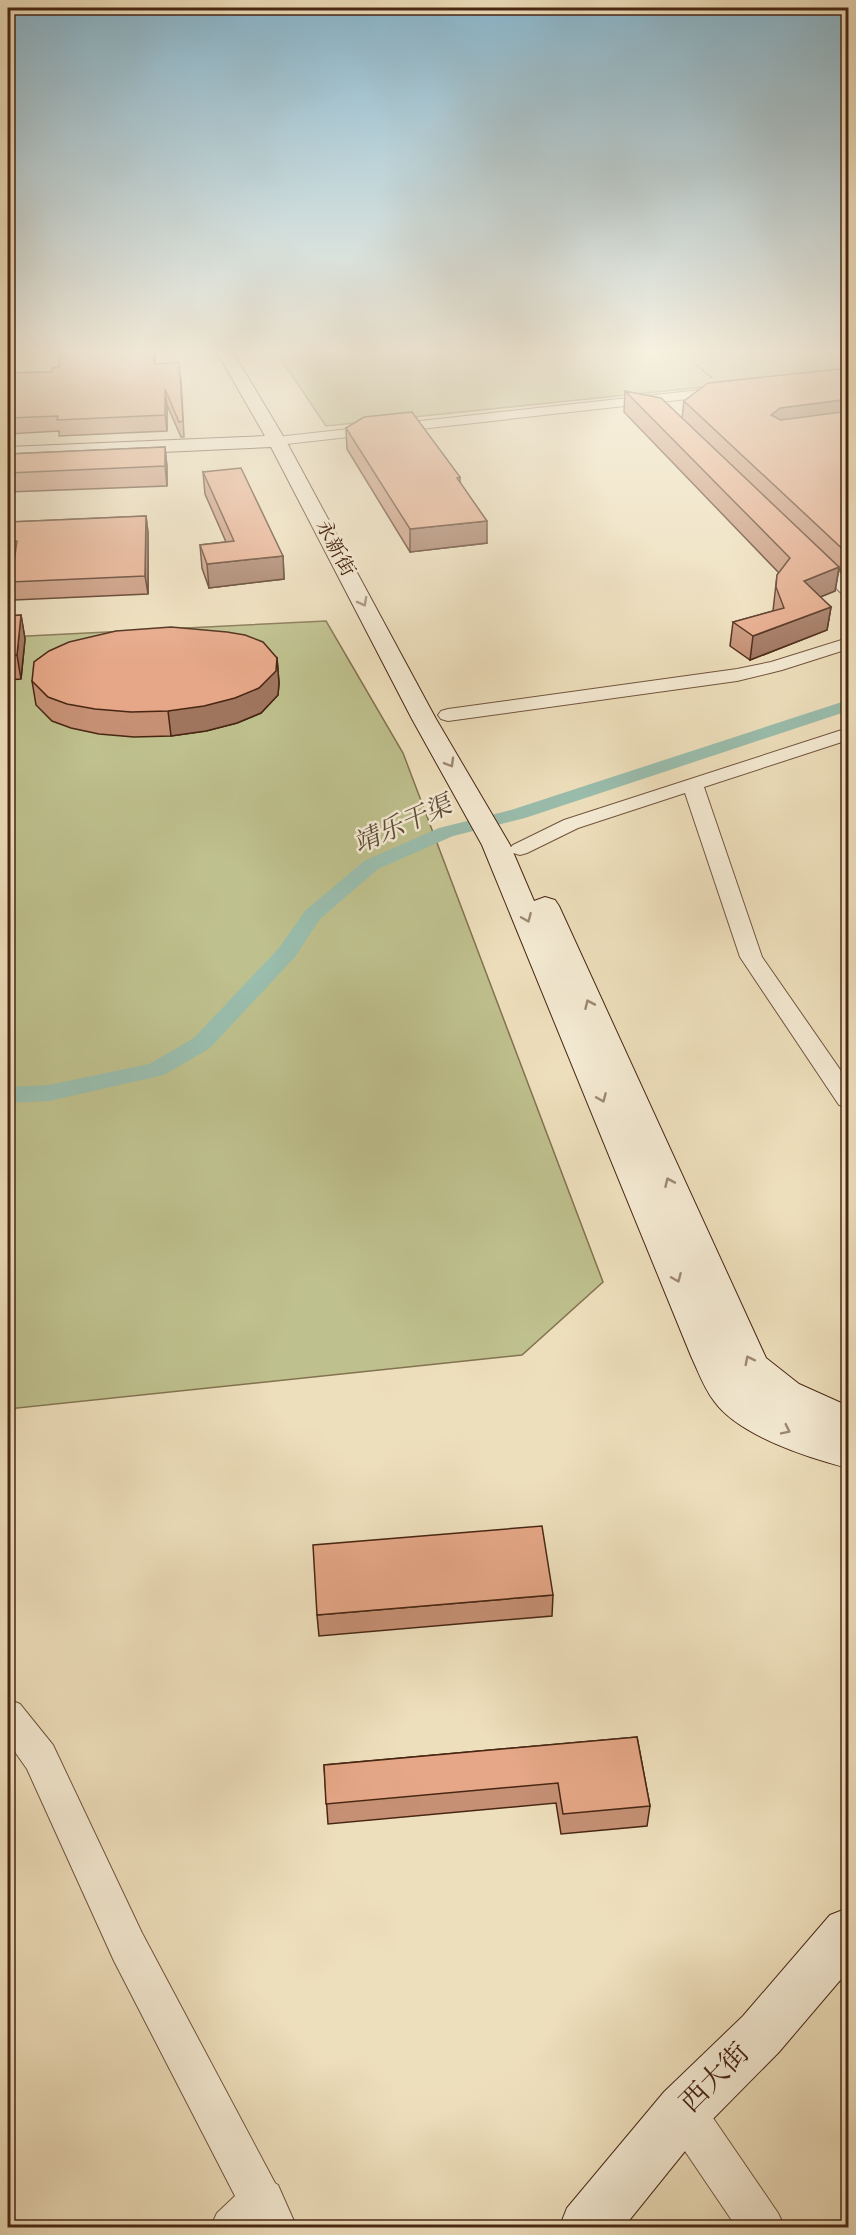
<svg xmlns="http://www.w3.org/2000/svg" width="856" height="2235" viewBox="0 0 856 2235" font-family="'Sorts Mill Goudy','Noto Serif SC',serif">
<rect width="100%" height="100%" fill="#eedfbc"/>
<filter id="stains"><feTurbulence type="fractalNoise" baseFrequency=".00333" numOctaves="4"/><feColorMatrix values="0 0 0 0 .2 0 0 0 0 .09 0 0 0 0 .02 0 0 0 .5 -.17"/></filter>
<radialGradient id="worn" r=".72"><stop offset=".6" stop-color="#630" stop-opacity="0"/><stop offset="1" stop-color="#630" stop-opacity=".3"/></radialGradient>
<path fill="#bec08d" stroke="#837350" stroke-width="1.5" d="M274,349H848V372L326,426Z
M326,621L403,753L603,1282L522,1355L8,1409V637Z"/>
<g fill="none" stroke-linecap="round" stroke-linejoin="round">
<path fill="#9abdad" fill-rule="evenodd" d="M848,700V711L525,818L453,836L378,869L320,919L295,957L210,1048L164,1075L49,1101L8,1103V1087L49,1085L149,1064L194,1038L279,948L305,911L364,861L439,828L511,810Z"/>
<g stroke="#72543d" stroke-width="2">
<path id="street" d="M727,387L732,388L734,391L732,394L277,445L270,441L277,437Z
M813,550L819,552L848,581V595L842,594L807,558L805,555Z
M848,638V649L782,670L737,681L448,721L441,719L438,715L441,711L448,709L737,669L771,662Z
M848,728V740L704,787L762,957L848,1081V1107L839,1105L740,957L685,793L578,828L527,853L520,855L513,853L509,849L513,845L564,820Z
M8,1699L20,1704L53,1745L142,1933L275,2183L278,2185L297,2228H210L217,2213L235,2196L114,1961L27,1769L8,1742Z
M683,2090L698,2096L778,2213L785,2228H737L668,2126L662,2111L668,2096Z"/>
</g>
<g stroke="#482613" stroke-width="2">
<path id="secondary" d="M215,349H231L286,441L436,719L510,845L534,901L545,897L555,900L559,906L766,1358L799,1384L848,1406V1468C809,1458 739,1436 714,1401C704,1388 698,1371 691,1356L482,845L412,719L271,447L8,459V447L265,436Z
M848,1908V1971L779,2052L702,2130L623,2228H559L567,2208L664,2092L743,2016L830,1915Z"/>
</g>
<path stroke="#482613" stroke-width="2" stroke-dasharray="2 1.5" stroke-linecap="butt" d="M697,365L712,378"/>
<use href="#street" fill="#f4ead3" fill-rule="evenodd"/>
<use href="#secondary" fill="#f4ead3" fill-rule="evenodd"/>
</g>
<path fill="#c59074" stroke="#482613" stroke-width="1.5" d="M155,363L181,378L184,437H181L167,405V431L59,436V431L8,434V373L52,372Z
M849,368V578L839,569L835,591L820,597L831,607L827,630L750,660L730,646L733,622L773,611L777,575L779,573L624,412L625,391L682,419L684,401Z
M346,428L460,477V482L487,543L410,552L347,449Z
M165,447L167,467V486L8,492V454Z
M203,472L283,556L284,579L209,588L202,568L200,545L226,542L205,494Z
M146,516L148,533V594L14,600L11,582L15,559H10L8,542L10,522Z
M21,615L25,639L21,679L8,680V616Z
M277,658L279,683L278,695L261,713L237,723L206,731L171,736L134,737L99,734L71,728L52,721L36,705L32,681Z
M553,1595L552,1616L319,1636L317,1615Z
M637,1737L650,1806L647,1826L561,1834L556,1803L328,1824L324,1765Z"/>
<path fill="#a0755e" stroke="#482613" stroke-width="1.5" d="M154,349H155V379L154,364Z
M165,389L167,405V431L165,415Z
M849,399V412L778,426L771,415L780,408Z
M165,447L167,467V486L165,466Z
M146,516L148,533V594L145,576Z
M487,521V543L410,552V529Z
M283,556L284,579L209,588L207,564Z
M839,567L835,591L801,605L804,581Z
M831,607L827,630L750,660L753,636Z
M21,615L25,639L21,679L17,655Z
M277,658L279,683L278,695L261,713L237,723L206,731L171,736L168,711Z"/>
<path fill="#e5a787" stroke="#482613" stroke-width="1.5" d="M61,349H154V364L179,362L183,421L179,422L165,389V415L57,420L58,416L8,418V373L52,372V368L59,367Z
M849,368V399L780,408L771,415L781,420L849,411V555L684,401L708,383Z
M625,391L661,398L839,567L804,581L831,607L753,636L733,622L784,608L776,587L777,575L790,558Z
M412,412L460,477L457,478L487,521L410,529L346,428L364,417Z
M165,447V466L8,473V454Z
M241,468L283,556L207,564L200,545L234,541L203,472Z
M146,516L145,576L11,582L17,541L8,542L10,522Z
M21,615L17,655H8V616Z
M171,627L227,632L245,635L263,642L277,658L276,671L259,688L235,698L204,706L168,711L131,712L95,709L67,704L48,697L32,681L34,662L49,651L69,642L116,631Z
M542,1526L553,1595L317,1615L313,1545Z
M637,1737L650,1806L563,1814L558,1783L326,1804L324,1765Z"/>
<defs><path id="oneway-chevron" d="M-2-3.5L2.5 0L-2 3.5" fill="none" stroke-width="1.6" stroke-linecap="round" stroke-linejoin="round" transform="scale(1.5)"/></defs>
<g stroke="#9e8873">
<use href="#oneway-chevron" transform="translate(363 602) rotate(62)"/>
<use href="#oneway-chevron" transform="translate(450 763) rotate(60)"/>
<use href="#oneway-chevron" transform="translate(527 918) rotate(67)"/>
<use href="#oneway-chevron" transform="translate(589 1004) rotate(-114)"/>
<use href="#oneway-chevron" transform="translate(602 1098) rotate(67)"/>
<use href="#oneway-chevron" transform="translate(669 1182) rotate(-114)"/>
<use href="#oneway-chevron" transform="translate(677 1278) rotate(67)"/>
<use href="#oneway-chevron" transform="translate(749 1360) rotate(-117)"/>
<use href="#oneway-chevron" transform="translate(786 1430) rotate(26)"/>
</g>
<linearGradient id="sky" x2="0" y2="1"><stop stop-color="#89b8d0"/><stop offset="0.53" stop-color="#f7f1e1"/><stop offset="1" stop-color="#f7f1e1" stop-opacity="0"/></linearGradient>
<rect width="856" height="662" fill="url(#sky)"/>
<g text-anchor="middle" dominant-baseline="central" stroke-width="5" stroke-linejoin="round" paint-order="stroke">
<g font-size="20" fill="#482613" stroke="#f4ead3">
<text transform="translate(334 549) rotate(62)">永新街</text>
</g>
<g font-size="26" font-style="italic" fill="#5c4c3a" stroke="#f4ead3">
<text transform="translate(403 826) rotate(-24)">靖乐干渠</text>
</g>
<g font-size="28" fill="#482613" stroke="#f4ead3">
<text transform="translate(716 2079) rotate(-45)">西大街</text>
</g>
</g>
<rect width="856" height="2235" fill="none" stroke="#eedfbc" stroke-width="30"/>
<rect x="9" y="9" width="838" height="2217" fill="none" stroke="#482613" stroke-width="3"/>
<rect x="15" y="15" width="826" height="2205" fill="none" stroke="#482613" stroke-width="1.5"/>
<rect width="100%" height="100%" filter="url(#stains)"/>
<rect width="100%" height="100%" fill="url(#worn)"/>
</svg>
